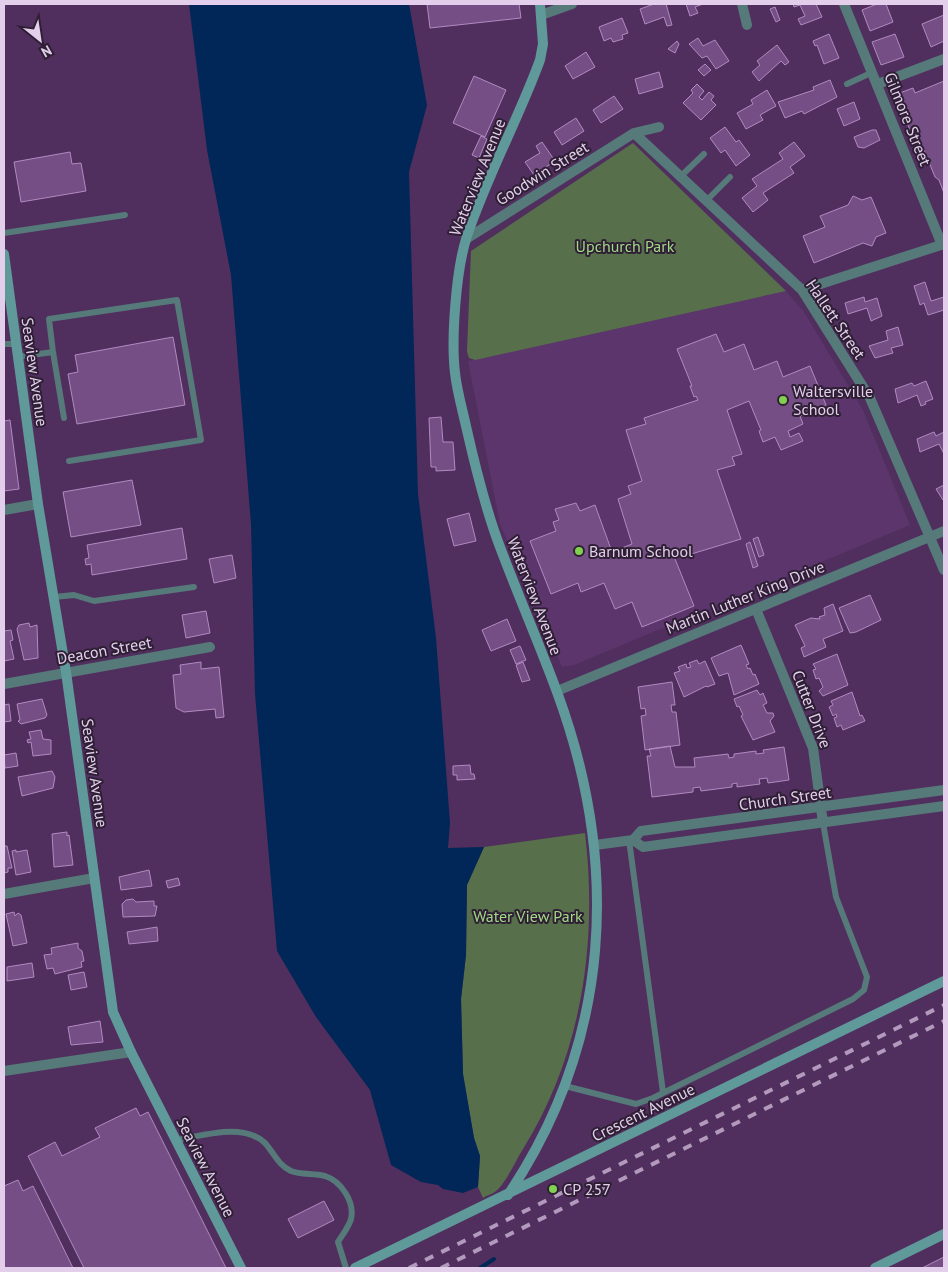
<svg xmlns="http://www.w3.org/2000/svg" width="948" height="1272" viewBox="0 0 948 1272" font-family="'PT Sans',sans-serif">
<rect width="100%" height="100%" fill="#502f5e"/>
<path fill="#5b356b" d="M786,291L804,312L863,410L910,525L574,665L562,667L500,524L468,361Z"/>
<path fill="#57704b" d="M633,143L786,291L475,360L469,358L467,352L471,251Z
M585,833C598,943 582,1054 523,1149C516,1160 506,1183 496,1191C493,1194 487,1195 483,1198L478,1187L480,1156L474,1138L463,1074L461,999L466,955L467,885L484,847Z"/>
<path fill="#002757" d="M189,4H409L427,105L409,172L418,494L436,638L450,823L448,848L484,847L467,885L466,955L461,999L463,1074L474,1138L480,1156L478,1187L463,1193L443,1189L438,1185L421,1182L391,1165L370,1090L316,1017L277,951L255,694L251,524L231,275L207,150Z"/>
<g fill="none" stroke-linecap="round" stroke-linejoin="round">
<path stroke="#002757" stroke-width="4" d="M480,1268L494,1259"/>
</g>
<path fill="#764e86" stroke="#b08ac0" d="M427,4H519L521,18L430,28Z
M654,4H666L672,25L667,26L664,17L645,24L640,9Z
M686,4H703L695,7L698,13L690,16Z
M793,4H816L822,17L801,25L798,19L805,16L800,5L794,7Z
M877,4H886L893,22L870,31L862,10Z
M775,7L780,20L776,22L770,9Z
M944,15V41L931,47L922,24Z
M622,18L628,33L622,35L623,39L613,42L611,38L604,41L599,27Z
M829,34L839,58L824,64L817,45L815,46L813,41Z
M895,34L904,57L881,65L872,42Z
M698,38L703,46L715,40L729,61L716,69L707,56L702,58L689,44Z
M677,41L679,44L675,53L668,49Z
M777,45L789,62L785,65L781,61L759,81L752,72L760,65L757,61Z
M586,52L595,67L573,79L565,66Z
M705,64L711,70L704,76L698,70Z
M659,72L663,87L639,94L635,79Z
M474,76L506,90L485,137L453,123Z
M830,80L837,97L804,114L802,111L785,118L778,102L814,90L813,87Z
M944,81V193L939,180L935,177L924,150L920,152L902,112L897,94L913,88L915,93Z
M697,84L704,91L699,97L702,100L709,92L714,96L711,100L716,105L701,120L683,103L693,93L691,90Z
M767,90L776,106L760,115L763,120L746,129L737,113L753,104L751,100Z
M614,96L623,109L601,123L593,110Z
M854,102L860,119L844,126L837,109Z
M576,118L584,131L562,145L554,132Z
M725,127L736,142L739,140L750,155L736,166L725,150L721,153L710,138Z
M872,130H876L880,140L864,148L858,147L854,137Z
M481,136L487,139L479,158L472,155Z
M542,142L555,161L534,175L525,162L540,153L536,146Z
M794,142L805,156L790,167L794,173L763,193L768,200L753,212L742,198L757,186L752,179L783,159L779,153Z
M70,152L72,164L81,163L86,191L21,202L14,162Z
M853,196L862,200L871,197L886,233L876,237L872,246L863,243L814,263L803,236L825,227L820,216L848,205Z
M925,282L931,301L944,297V310L928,315L924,303L920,305L914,286Z
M864,297L865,302L877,298L882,316L871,321L867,308L848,314L845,303Z
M898,327L903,345L891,348L893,353L875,358L869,346L888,340L886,331Z
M716,334L724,352L744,344L754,370L777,361L783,377L810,366L826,405L800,416L803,424L788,431L790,437L799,433L803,441L781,450L775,437L763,442L759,431L761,430L749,401L727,410L742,454L732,457L735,465L717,470L741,539L688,555L685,549L673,554L694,606L642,627L632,602L615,609L604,583L581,592L578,583L551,594L530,541L556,531L553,522L559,520L555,509L576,503L580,511L595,505L612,552L632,544L618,499L631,494L628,486L642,481L626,430L646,424L644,418L698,400L696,396L694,397L690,386H692L677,349Z
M173,337L185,405L77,424L68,374L78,372L75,355Z
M926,381L933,399L925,402L926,404L921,406L917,395L898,403L895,389L912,383L914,386Z
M441,417L443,442H453L455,470L436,471V467H431L429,418Z
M10,420L19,489L4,491V421Z
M934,432L936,436L944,432V454L939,444L920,452L917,439Z
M132,480L141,525L71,537L63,492Z
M944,485V499L943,500L936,489Z
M469,513L476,541L454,546L447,519Z
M182,528L187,559L92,575L91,564L86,565L85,559L89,558L87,545Z
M758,537L764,555L759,557L753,539Z
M750,542L758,566L753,568L746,544Z
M232,555L236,578L214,583L209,559Z
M870,595L881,620L856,632L850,633L839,608Z
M833,604L843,631L823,639L826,647L804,657L801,648L805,646L795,625L811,618L820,619L819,617L825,615L824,608Z
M206,611L210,633L186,638L182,615Z
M507,619L516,641L491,651L482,630Z
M29,623L30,627L37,625L38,658L24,660L17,629L19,625Z
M11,630L13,640L10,641L14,659L4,661V631Z
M741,645L749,664L746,665L748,669L750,668L753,675L755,674L759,684L734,695L728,673L719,676L711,658Z
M520,646L526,660L516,664L510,650Z
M837,654L848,685L823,696L819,691L823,687L819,678L816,679L813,670L816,669L813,664Z
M697,660L699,664L705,661L715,684L707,687L706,686L684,697L674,673L680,671L678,667L686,664L687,668L691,667L689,663Z
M201,662V669L219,667L224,717L216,718L215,709L184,712L176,708L173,675L181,674L180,665Z
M523,662L530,680L522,682L516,665Z
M672,682L675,705H671L672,712H676L680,745L645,750L641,716L646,715L645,708L641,709L638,687Z
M757,690L760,695L763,693L767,703L763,705L767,713H773L774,716L770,721L775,732L753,740L741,716L743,715L739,706L737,707L734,699Z
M852,692L860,716L862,715L865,721L843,730L841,725L837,727L834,718L837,717L836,714L833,716L829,707L833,705L831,701Z
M42,699L47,715L45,718L21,724L18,721L20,720L17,704Z
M9,704L11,721L4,722V705Z
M41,730L43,739L51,740V754L33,756L31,742L28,743L27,740L31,739L29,732Z
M670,746L675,767H695L694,758L728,754L729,758L734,757V754L756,751V754L764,753L763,750L784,747L789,780L768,783L767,778L759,779L760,784L737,787V783L732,784V787L701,791L700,787L693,788V792L652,797L647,756H651L649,749Z
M16,753L18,766L5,768L4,755Z
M470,765L471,774H474L475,779L457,780V775H453V766Z
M52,771L55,777L53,788L22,796L18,777Z
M67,832V836L69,835L73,865L54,867L52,834Z
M4,846H7L12,868H8V872L4,873Z
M16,850V852L27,850L31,872L16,875L12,851Z
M149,870L152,886L121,890L119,877Z
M178,878L180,885L168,888L166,881Z
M133,899L136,902L154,901V906H157L155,916L123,917L122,904L126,900Z
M14,912L15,916L18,913L21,915L27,943L13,946L6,914Z
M157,927L158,941L129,944L127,932Z
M78,943V948L82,951L84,961L81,962L82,967L55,974L53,968L47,969L44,955L52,954L51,948Z
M32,963L34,977L7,981V967Z
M84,972L87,987L71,990L68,975Z
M100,1021L103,1042L71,1045L68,1027Z
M136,1108L140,1116L148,1112L226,1268H84L28,1156L55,1142L62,1156L100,1137L95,1128Z
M18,1180L23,1191L33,1186L73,1268H4V1186Z
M324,1201L334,1220L298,1238L288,1219Z
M944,1257V1268H922Z"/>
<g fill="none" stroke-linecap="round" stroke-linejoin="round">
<path stroke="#567979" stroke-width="6" d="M847,84L873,72
M681,176L704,154
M706,201L730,177
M4,233L125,215
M4,344H15
M53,352L64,418
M17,357L53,352L49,319L177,300L201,440L69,461
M54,597L74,595L94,601L194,587
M629,840L663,1092
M565,1086L636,1104L653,1098L853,999L864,990L867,977L836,897L823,823
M176,1140C202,1136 243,1122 265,1143C274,1153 278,1165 291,1171C301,1175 314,1173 325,1176C341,1181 355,1202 351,1219C349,1227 342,1235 338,1242L346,1268"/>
<path stroke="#567979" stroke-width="10" d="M742,4L747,25
M844,4L942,245
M541,15L572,4
M878,84L944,59
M634,133L802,290L870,398L944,570
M466,239L634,133L659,127
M802,290L944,244
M4,510L38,504
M756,609L813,748L823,823
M4,684L210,647
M557,691L944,531
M633,840L643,847L944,806
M595,845L633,840L641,831L944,790
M4,894L94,878
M4,1071L131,1052"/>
<path stroke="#609999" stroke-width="10" d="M4,254L38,504L66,672L113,1012L131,1052L241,1268
M508,1195C612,1040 620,863 557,692C539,643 518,595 500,547C485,508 475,466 466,426C462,408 457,391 455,373C451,339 456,269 467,236C487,176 518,120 540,60L543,44L540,4
M355,1268L944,981
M875,1268L944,1234"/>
<path stroke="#b29abd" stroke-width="4" stroke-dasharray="9 9" stroke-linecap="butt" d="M409,1268L944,1005
M441,1268L944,1021"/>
</g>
<g fill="#81d050" stroke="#2e1f34" stroke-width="2">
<circle cx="783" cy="400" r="5"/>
<circle cx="579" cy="551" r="5"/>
<circle cx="553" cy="1189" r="5"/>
</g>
<g text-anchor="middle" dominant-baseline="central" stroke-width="4" stroke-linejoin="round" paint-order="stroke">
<g font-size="16" fill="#e3cfec" stroke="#2e1f34">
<text transform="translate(908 119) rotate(68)">Gilmore Street</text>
<text transform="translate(542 173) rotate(-32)">Goodwin Street</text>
<text transform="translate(477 177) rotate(-68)">Waterview Avenue</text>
<text transform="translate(836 319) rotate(56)">Hallett Street</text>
<text transform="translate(35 372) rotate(82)">Seaview Avenue</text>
<text transform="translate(535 596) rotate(69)">Waterview Avenue</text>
<text transform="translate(745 597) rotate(-22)">Martin Luther King Drive</text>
<text transform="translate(104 650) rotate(-10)">Deacon Street</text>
<text transform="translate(812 709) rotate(69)">Cutter Drive</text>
<text transform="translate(95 773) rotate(82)">Seaview Avenue</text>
<text transform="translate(785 798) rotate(-8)">Church Street</text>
<text transform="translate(643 1112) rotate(-26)">Crescent Avenue</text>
<text transform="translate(206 1167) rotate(63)">Seaview Avenue</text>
</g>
<g font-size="16" fill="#a2da85" stroke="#2e1f34">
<text x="625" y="246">Upchurch Park</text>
<text x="528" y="916">Water View Park</text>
</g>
<g font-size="16" fill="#e3cfec" stroke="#2e1f34" text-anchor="start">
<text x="793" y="391">Waltersville<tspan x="793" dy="18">School</tspan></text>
<text x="589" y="551">Barnum School</text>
<text x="563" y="1189">CP 257</text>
</g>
</g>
<rect width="948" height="1272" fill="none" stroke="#e3cfec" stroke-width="10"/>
<g transform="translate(40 40) rotate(150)" stroke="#2e1f34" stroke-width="4" paint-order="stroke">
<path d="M0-4L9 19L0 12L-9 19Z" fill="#e3cfec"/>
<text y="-8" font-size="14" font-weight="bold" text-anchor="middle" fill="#e3cfec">N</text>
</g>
</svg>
